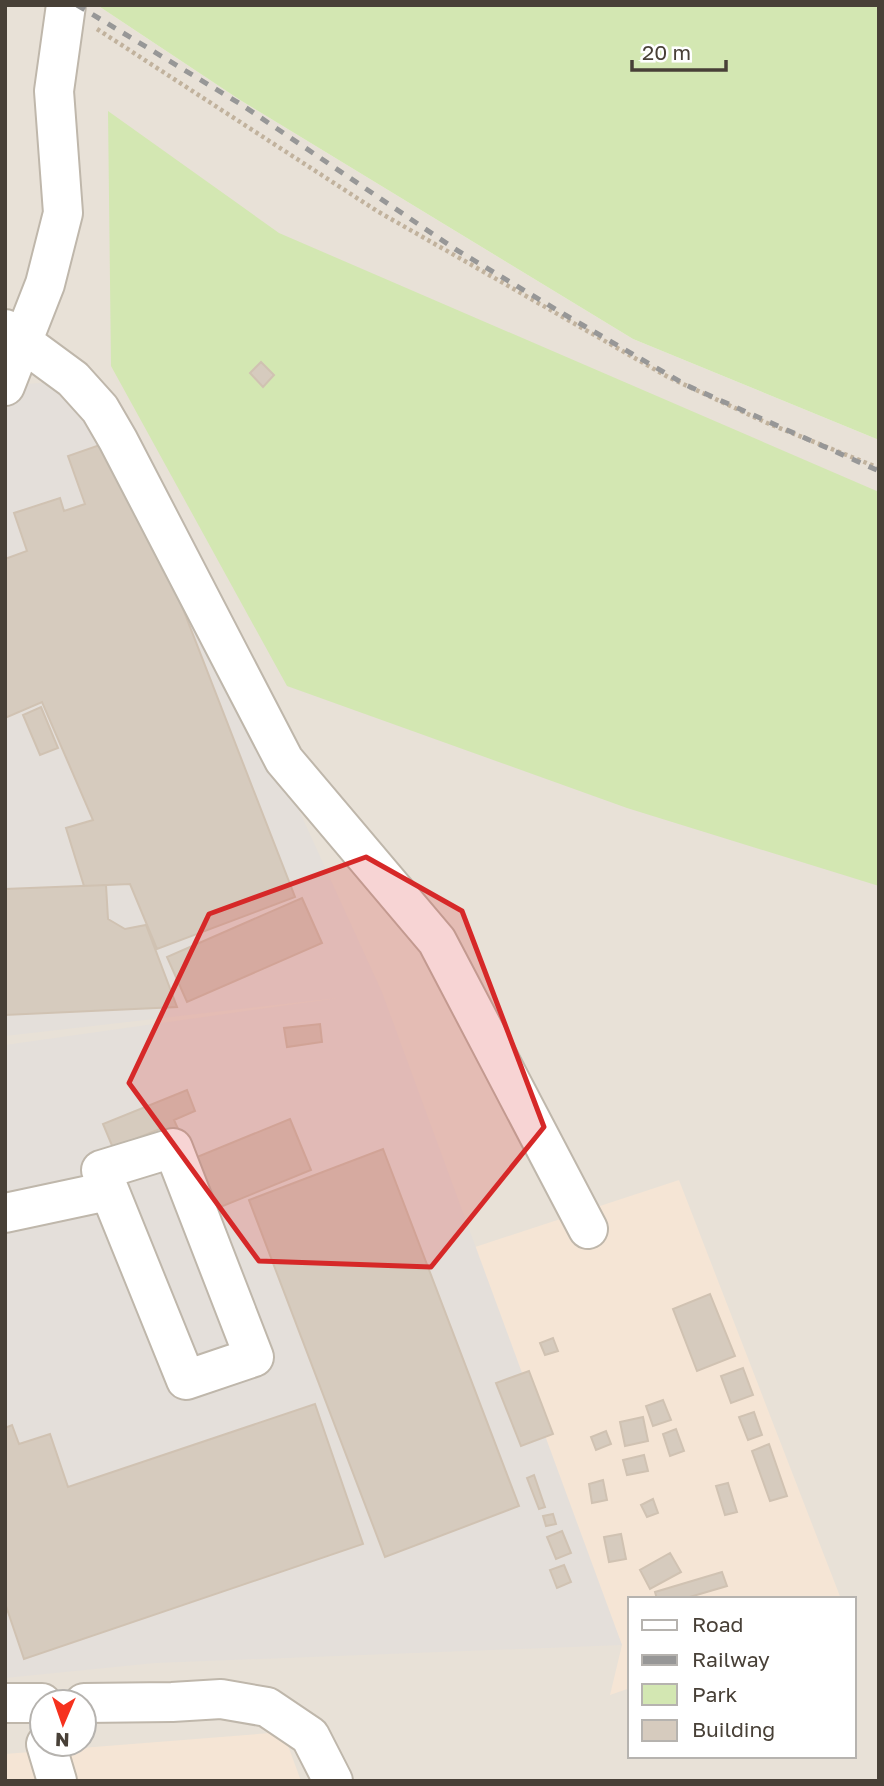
<svg xmlns="http://www.w3.org/2000/svg" width="884" height="1786" viewBox="0 0 884 1786" font-family="'Golos Text',sans-serif">
<rect width="100%" height="100%" fill="#f4f0e9"/>
<path fill="#e8e1d7" fill-rule="evenodd" d="M5,5H97L240,100L633,339L879,440V1781H5ZM630,1599H854V1756H630ZM42,1702H84V1744H42Z"/>
<path fill="#f5e5d5" d="M679,1180L841,1599H630V1688L610,1695L622,1645L457,1253Z
M283,1732L301,1781H5V1754Z"/>
<path fill="#e4dfda" d="M86,379L113,403L382,992L622,1645L155,1663L5,1678V1045L338,998L5,1036V413L16,385Z"/>
<path fill="#d3e7b2" d="M97,5H879V440L633,339L240,100Z
M108,111L279,233L879,492V886L627,808L287,686L111,366Z"/>
<path fill="#d6cbbe" stroke="#d0c2b2" stroke-width="2" d="M261,362L274,375L263,387L250,373Z
M117,439L295,897L157,949L130,884L84,886L66,828L93,820L42,702L5,718V559L27,551L14,513L60,498L64,511L85,504L68,456Z
M41,707L58,748L40,755L23,715Z
M106,885L108,919L125,929L146,925L177,1007L5,1015V889Z
M302,898L322,943L187,1002L167,957Z
M320,1024L322,1042L287,1047L284,1028Z
M187,1090L195,1111L174,1120L179,1131L165,1136L162,1128L113,1148L103,1124Z
M290,1119L311,1170L218,1208L197,1157Z
M383,1149L519,1506L385,1557L249,1200Z
M710,1294L735,1356L697,1371L673,1309Z
M553,1338L558,1351L545,1355L540,1343Z
M743,1368L753,1395L731,1403L721,1376Z
M529,1371L553,1434L521,1446L496,1383Z
M663,1400L671,1420L653,1426L646,1406Z
M315,1404L363,1544L24,1659L5,1603V1428L12,1425L19,1444L50,1434L68,1487Z
M754,1412L762,1435L748,1440L739,1417Z
M643,1417L648,1441L625,1446L620,1422Z
M676,1429L684,1451L670,1456L663,1434Z
M606,1431L611,1444L596,1450L591,1437Z
M769,1444L787,1496L770,1501L752,1451Z
M644,1455L648,1471L627,1475L623,1460Z
M534,1475L545,1507L539,1509L527,1478Z
M603,1480L607,1500L592,1503L589,1484Z
M728,1483L737,1512L725,1515L716,1486Z
M653,1499L658,1513L647,1517L641,1505Z
M553,1514L556,1524L546,1526L543,1516Z
M562,1531L571,1553L556,1559L547,1537Z
M621,1534L626,1559L609,1562L604,1537Z
M670,1553L681,1572L650,1589L640,1570Z
M564,1565L571,1582L557,1588L550,1570Z
M722,1572L727,1586L683,1599H657L655,1592Z"/>
<g fill="none" stroke-linecap="round" stroke-linejoin="round">
<g stroke="#bfb7ab" stroke-width="42">
<path id="minor" d="M5,329L73,379L100,409L118,440L284,760L437,941L588,1229
M5,386L45,284L63,213L54,91L66,5
M173,1148L254,1357L186,1380L101,1170Z
M5,1213L108,1191
M5,1703H42
M84,1703L172,1702L221,1699L267,1707L310,1736L333,1781
M46,1744L57,1781"/>
</g>
<path stroke="#c1b29d" stroke-width="4.5" stroke-dasharray="3.5 3.5" stroke-linecap="butt" d="M97,29L377,211L668,377L767,423L879,468"/>
<use href="#minor" stroke="#fff" stroke-width="38"/>
<path stroke="#979797" stroke-width="5" stroke-dasharray="9 9" stroke-linecap="butt" d="M77,5L242,105L455,249L567,316L686,385L879,471"/>
</g>
<path fill="#d62828" fill-opacity="0.2" stroke="#d62828" stroke-width="5" stroke-linejoin="round" d="M366,857L462,911L544,1127L431,1267L259,1261L129,1083L209,914Z"/>
<rect width="884" height="1786" fill="none" stroke="#484037" stroke-width="14"/>
<rect x="628" y="1597" width="228" height="161" fill="#ffffff" stroke="#b6b3af" stroke-width="2"/>
<rect x="642" y="1620" width="35" height="10" fill="#ffffff" stroke="#b6b3af" stroke-width="2"/>
<text x="692" y="1632" font-size="21" fill="#484037">Road</text>
<rect x="642" y="1655" width="35" height="10" fill="#979797" stroke="#b6b3af" stroke-width="2"/>
<text x="692" y="1667" font-size="21" fill="#484037">Railway</text>
<rect x="642" y="1684" width="35" height="21" fill="#d3e7b2" stroke="#b6b3af" stroke-width="2"/>
<text x="692" y="1702" font-size="21" fill="#484037">Park</text>
<rect x="642" y="1720" width="35" height="21" fill="#d6cbbe" stroke="#b6b3af" stroke-width="2"/>
<text x="692" y="1737" font-size="21" fill="#484037">Building</text>
<g transform="translate(63 1723) rotate(182)"><circle r="33" fill="#ffffff" stroke="#b6b3af" stroke-width="2"/>
<path d="M0-5L12 26L0 18L-12 26Z" fill="#f6311e"/>
<text y="-10" font-size="19" font-weight="bold" text-anchor="middle" fill="#484037">N</text>
</g>
<path d="M632 60v10h94v-10" fill="none" stroke="#484037" stroke-width="3.5"/>
<text x="642" y="60" font-size="21" fill="#484037" stroke="#ffffff" stroke-width="5" paint-order="stroke">20 m</text>
</svg>
